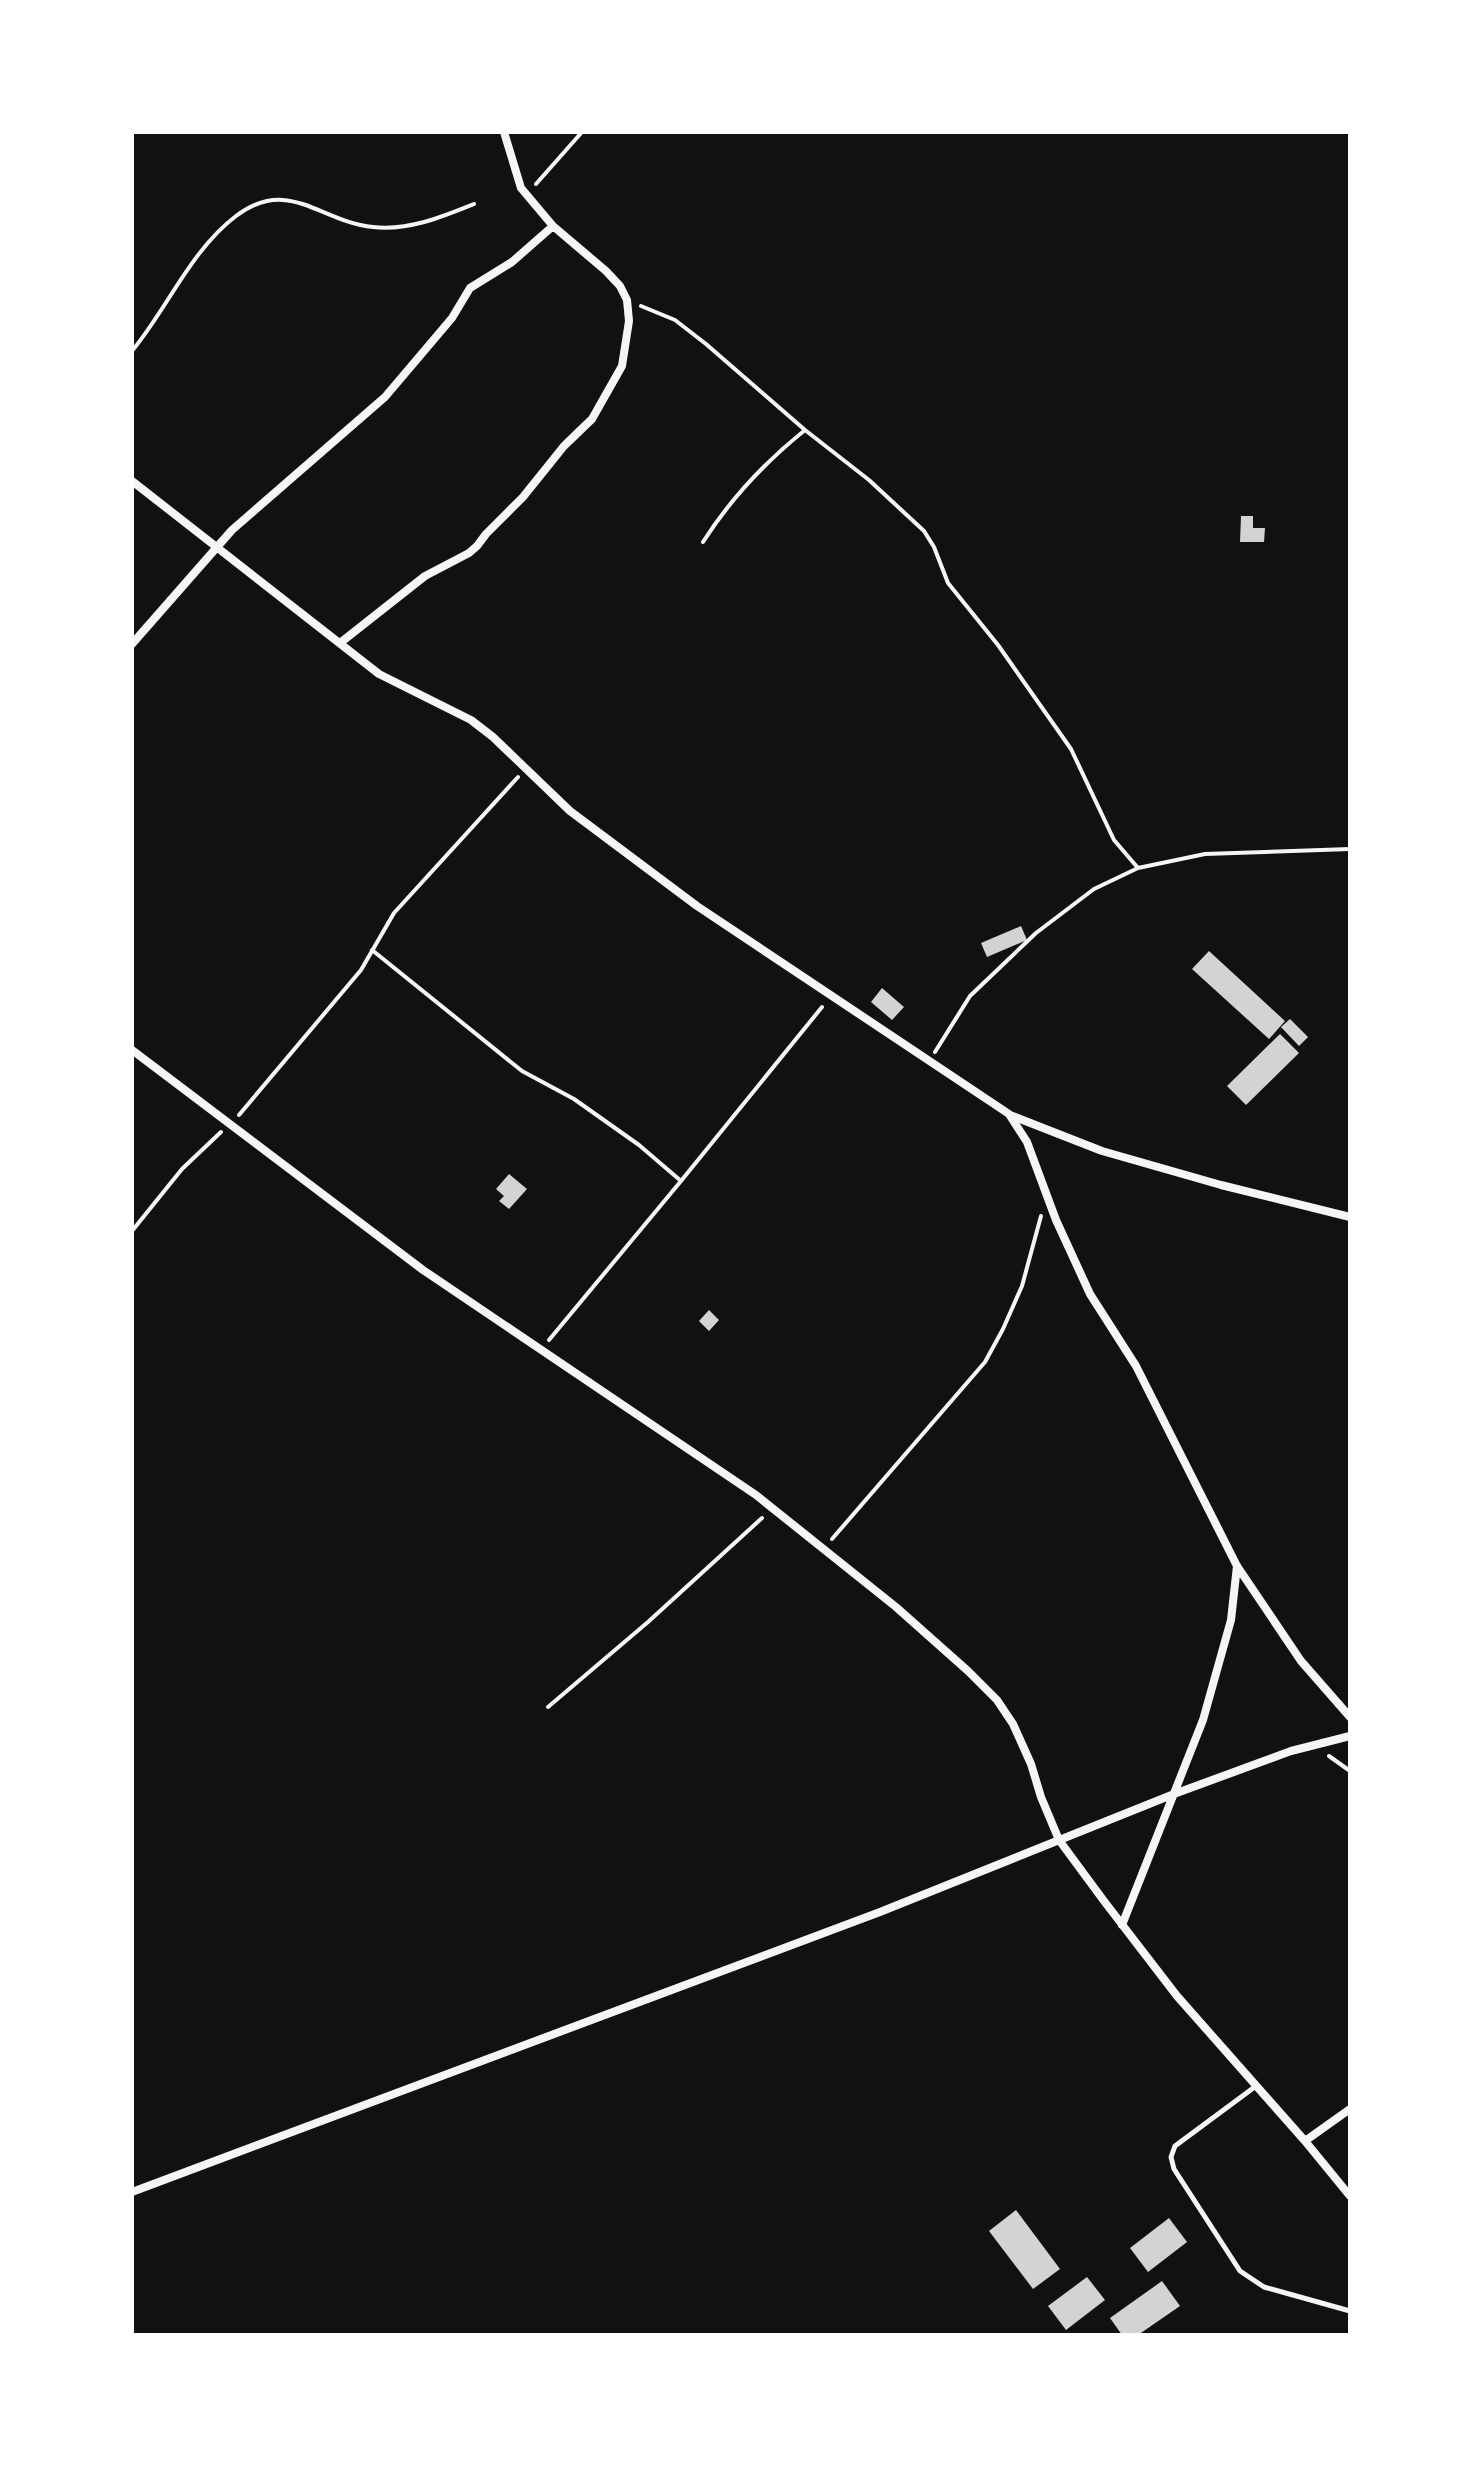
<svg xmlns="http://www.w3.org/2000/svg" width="1482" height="2467" viewBox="0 0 1482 2467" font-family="Rubik,sans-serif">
<rect width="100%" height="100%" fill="#111"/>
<path fill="#d3d3d3" d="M1241,516H1253V528H1265L1264,542H1240Z
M1021,926L1027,940L987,957L981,943Z
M1209,951L1285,1021L1269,1039L1192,969Z
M882,988L904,1007L892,1020L871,1002Z
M1290,1019L1308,1037L1299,1046L1281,1027Z
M1280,1034L1299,1053L1246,1105L1227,1086Z
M509,1174L527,1189L509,1209L499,1201L504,1196L496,1189Z
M709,1310L719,1320L709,1331L699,1321Z
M1016,2210L1060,2269L1033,2289L989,2231Z
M1169,2218L1187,2242L1148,2272L1130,2248Z
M1087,2277L1105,2300L1066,2330L1048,2306Z
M1162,2281L1180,2306L1138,2335H1122L1110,2318Z"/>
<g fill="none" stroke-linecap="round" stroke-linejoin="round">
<path stroke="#f5f5f5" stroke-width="4" d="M536,184L582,132
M641,306L675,320L706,344L805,430L869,480L924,531L934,547L948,583L998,645L1071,749L1114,840L1138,868
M132,351C167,309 191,250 236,216C289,176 320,222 373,227C408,231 442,217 474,204
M703,542C731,498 764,463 805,430
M372,950L522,1071L574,1099L639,1145L681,1181
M935,1052L970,996L1036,933L1094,889L1138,868L1205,854L1350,849
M239,1115L361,970L394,913L518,777
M132,1231L182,1169L221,1132
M549,1340L681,1181L822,1007
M832,1539L985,1362L1003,1329L1022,1286L1041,1216
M548,1707L648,1622L762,1518
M1329,1756L1350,1771"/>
<path stroke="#f5f5f5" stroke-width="5" d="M1256,2086L1175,2146L1171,2157L1174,2169L1240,2271L1264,2287L1350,2311"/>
<path stroke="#f5f5f5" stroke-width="8" d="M132,481L379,674L471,720L493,737L570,811L697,906L1009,1114L1027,1142L1056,1220L1090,1294L1136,1366L1237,1566L1301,1661L1350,1717
M340,643L425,576L469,553L477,546L486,534L523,497L564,446L592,419L622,366L629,321L627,300L620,286L606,271L553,226L521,188L504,132
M132,644L232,530L385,397L452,318L470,288L512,262L553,226
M132,1050L423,1270L756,1495L896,1607L968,1671L997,1700L1013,1724L1031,1764L1041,1797L1059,1840L1104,1901L1177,1996L1305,2141L1350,2196
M1010,1115L1102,1151L1221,1185L1350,1217
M1122,1925L1203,1720L1231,1620L1237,1566
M1305,2141L1350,2109
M132,2192L880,1912L1174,1794L1291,1751L1350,1736"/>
</g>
<rect width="1482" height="2467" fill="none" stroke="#ffffff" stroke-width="268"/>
</svg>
